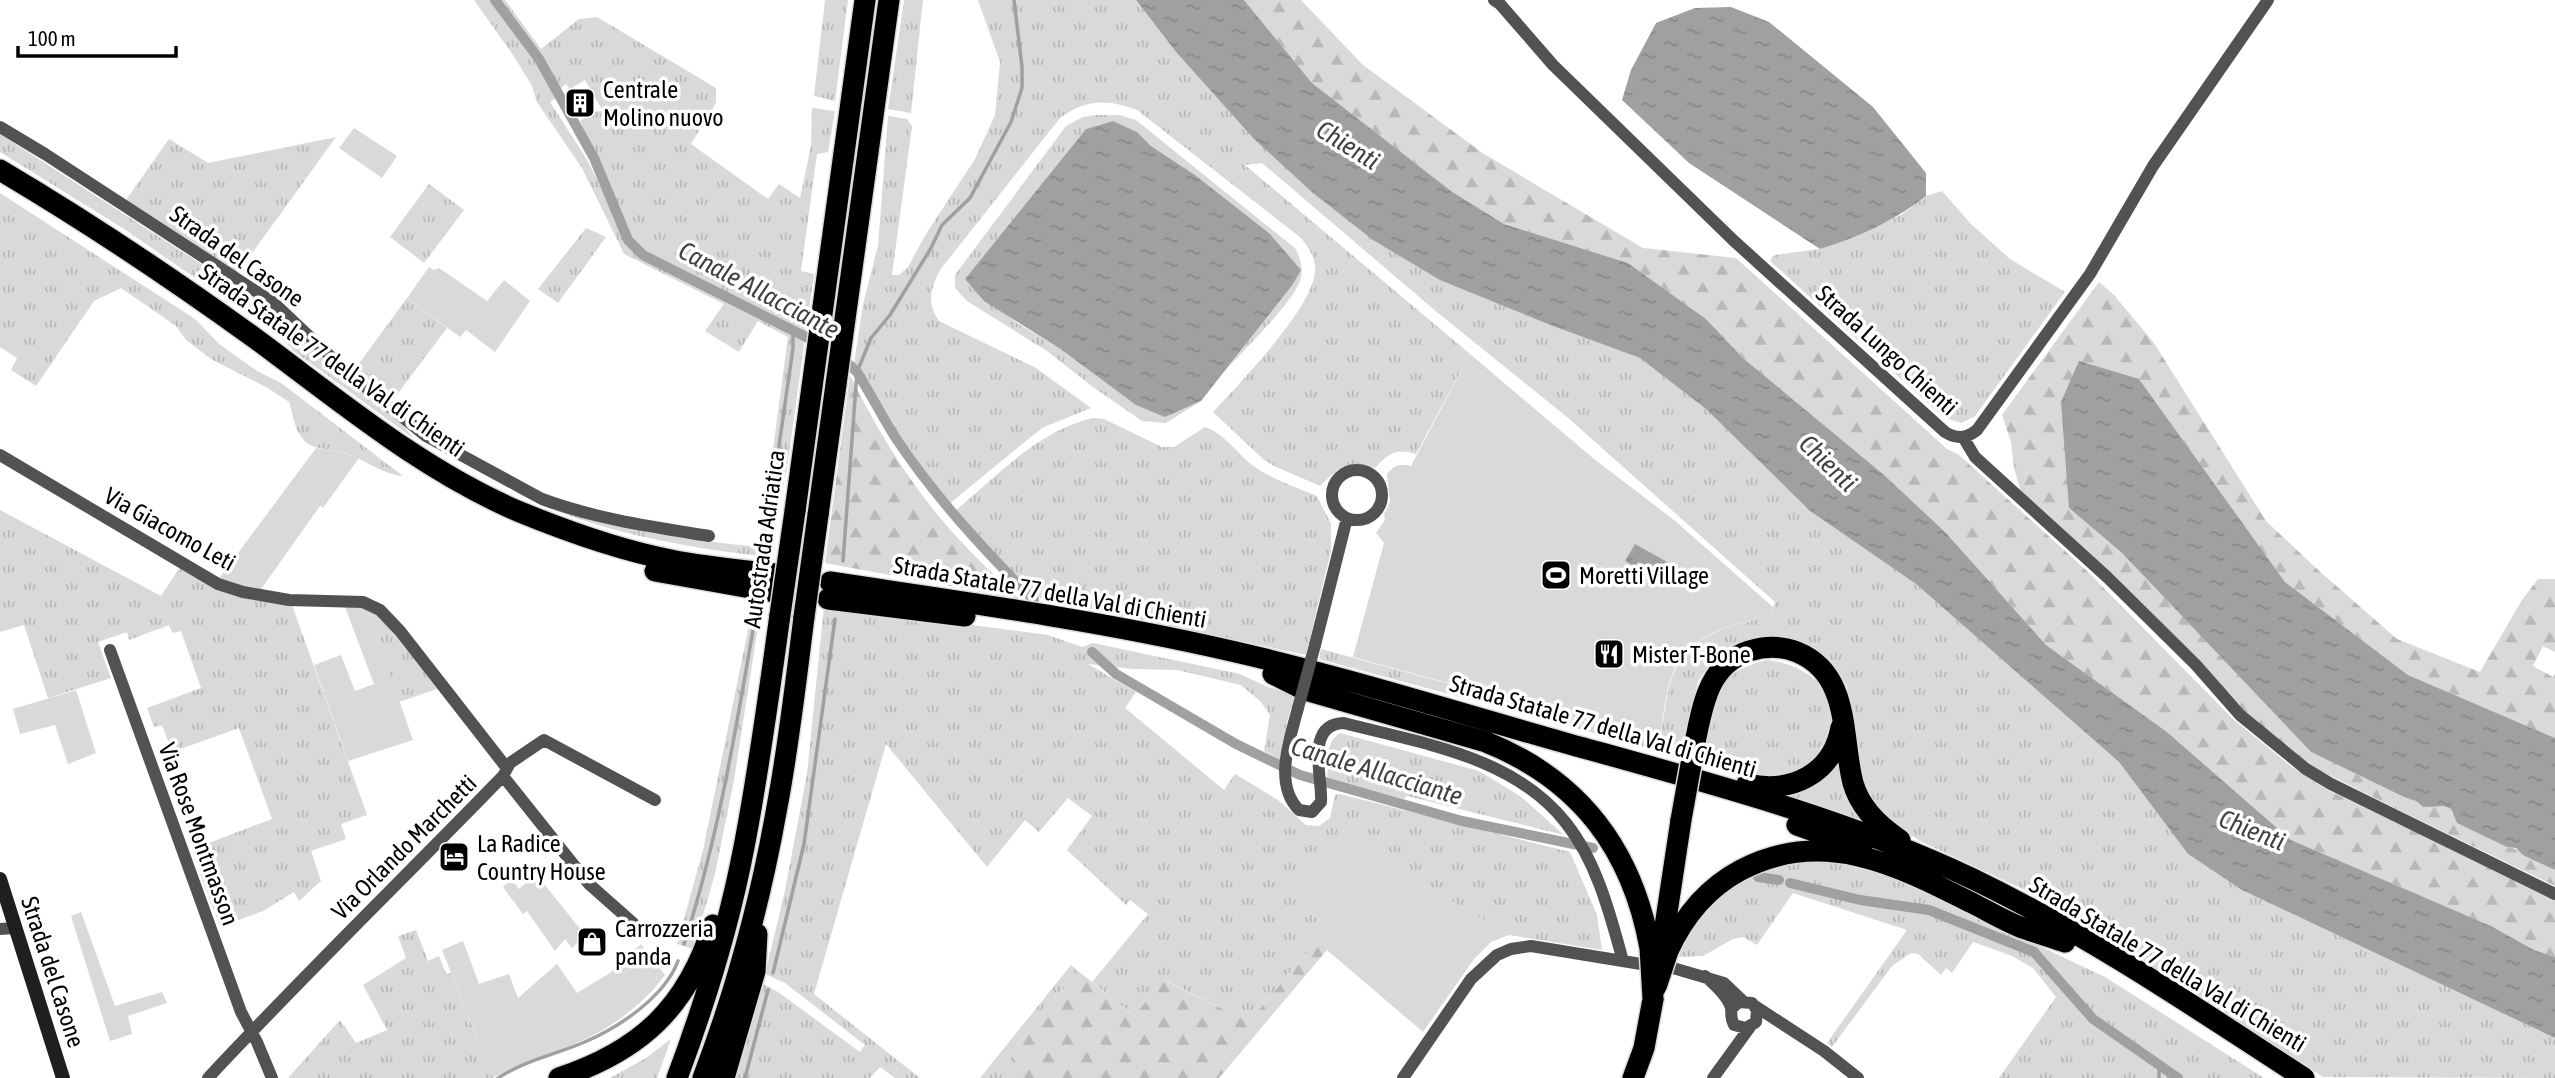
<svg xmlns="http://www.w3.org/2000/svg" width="2555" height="1078" viewBox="0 0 2555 1078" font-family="'Asap Condensed',sans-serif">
<defs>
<pattern id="grass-tufts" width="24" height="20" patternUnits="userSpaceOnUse" patternTransform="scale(1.75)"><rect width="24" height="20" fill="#d9d9d9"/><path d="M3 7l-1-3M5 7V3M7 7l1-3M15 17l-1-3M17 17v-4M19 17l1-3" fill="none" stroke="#b8b8b8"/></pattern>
<pattern id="forest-firs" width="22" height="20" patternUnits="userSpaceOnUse" patternTransform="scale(1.75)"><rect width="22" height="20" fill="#d9d9d9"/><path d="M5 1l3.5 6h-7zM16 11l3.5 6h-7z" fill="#b8b8b8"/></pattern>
<pattern id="water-ripples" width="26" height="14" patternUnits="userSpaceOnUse" patternTransform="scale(1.75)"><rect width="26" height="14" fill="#a0a0a0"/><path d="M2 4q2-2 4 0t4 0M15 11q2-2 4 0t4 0" fill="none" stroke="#888"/></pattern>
</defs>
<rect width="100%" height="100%" fill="#fff"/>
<path fill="url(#grass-tufts)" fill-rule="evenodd" d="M474,0H505L541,49L579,19L597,17L716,88V103L691,144L768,199L779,184L800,198L811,146L812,108L835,111L828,152L817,154L801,271L814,274L787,468L770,557C685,548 584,530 509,489C588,522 675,540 760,547L788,337L758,321L739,352L705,331L724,304L624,254L582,168L537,102L532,86L513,55ZM585,80L603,111L593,112L580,121L614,197L610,205L586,158L550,102L563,93L561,88L566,84L570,89Z
M825,0H848L835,101L814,96Z
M904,0H923L911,113L888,109Z
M978,0H1136L1176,52L1253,138L1553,326L1640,358L1706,409L1810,511L1916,584L2119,762L2188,854L2242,890L2555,1038V1078L2323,1077L2105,936L2044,899L1920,841L1887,819L1865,791L1847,686L1830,660L1805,644L1780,637H1757L1733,646L1715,657L1698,681L1682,757L1319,659L1321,649L1659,741C1663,723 1665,705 1669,687C1682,637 1725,625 1770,617L1775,602L1567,417L1438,313L1262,163L1245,165L1470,354L1416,454C1396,448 1389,453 1375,468C1348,459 1338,468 1320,486L1274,466L1263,459L1213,412C1239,384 1312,309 1315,272C1316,258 1309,248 1301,238L1137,110C1107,99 1086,99 1060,118L940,270C931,288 926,303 939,321L1036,368L1091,408L1042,428L949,504L898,434L861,369L854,364L863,304L878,246L888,116L907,119L912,126L892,275H899L908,267L926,234L975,159L995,115L1000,62Z
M1096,115H1119L1136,120L1296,249C1300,259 1304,269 1300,281C1291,305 1245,348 1227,369L1275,305L1269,233L1195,175L1151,146L1137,132L1113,121L1086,129L965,279L1017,323L1062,350L1165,417L1201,401L1166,423L1142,421L1093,387L1047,351L967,301L955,288V275L1066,126L1083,117Z
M0,134L277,313L337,371L399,420L413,438L295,352L276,333L256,317L239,308L124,229L0,152Z
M336,137L237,274L126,200L169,139L208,163Z
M429,184L464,210L424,263L390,237Z
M1942,191L1971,224L2010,259L2065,292L1975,416L1961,423L1943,417L1770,261L1774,255L1820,249L1901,215L1926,196Z
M0,193L195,319L219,344L257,371L281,383L403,476C379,474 360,455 337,451C323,448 312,450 302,438C294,427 293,415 289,402L266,387L211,359L186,340L176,326L121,288L94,301L36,386L11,370L17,358L0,347Z
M586,228L606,237L558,303L538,289Z
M407,298L447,328L393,400L355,369Z
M1093,418L1104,419L1162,447H1174L1205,427C1225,434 1236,452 1252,465C1271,479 1295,487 1317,496L1331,524V551L1306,655L1036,597L955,511C997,476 1039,430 1093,418Z
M0,510L161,596L180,567L292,605L367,815L341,824L346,839L311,851L321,881L299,901L294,892L263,911L220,927L200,874L214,866L206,844L272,819L239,728L172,752L162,725L154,727L147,708L201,688L181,631L172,633L169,625L129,640L127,632L98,642L111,678L48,698L24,625L0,632Z
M753,606L761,607L734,780L715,874L693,949L677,944L703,850Z
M824,606L1048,635L1082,647L1093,643L1240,674L1268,687L1295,695L1287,722L1281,761L1264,751L1270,715L1261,702L1241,685L1177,670L1133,669L1088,664L1136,692L1125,708L1224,790L1235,774L1278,800L1306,825L1319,826L1330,818L1335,795L1340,794L1570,852L1597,915L1602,950L1509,935L1342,837L1285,888L1320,921L1323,933L1249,1022L1165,980L1134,1016L1092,982L1148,914L1130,900L1126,905L1067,850L1092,816L1068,798L1039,832L1025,820L987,867L886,744L814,994L920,1078H895L880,1067L870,1078H733L763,984L778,992L860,1052L865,1045L785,983L765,974L784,895L807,774Z
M367,609C397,624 417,662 437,689L399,702Z
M1768,660C1809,665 1844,694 1828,738C1825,746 1823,758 1817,763C1808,772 1794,777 1784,783L1703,762C1710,711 1708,672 1768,660Z
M1340,733L1479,771L1520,796L1564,835L1407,796L1404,799L1327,778C1329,762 1324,743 1340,733Z
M1832,764L1838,766L1842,781L1868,826L1780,794Z
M1806,861H1827L1884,874L1921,890L2105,977L2264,1078H1999L2056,997L2033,968L2012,956L1973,942L1952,973L1946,968L1941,975L1918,954L1911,953L1892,966L1832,1047L1827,1043L1907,930L1793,893L1757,945L1743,937L1733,939L1703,956L1679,957L1685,936L1716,898L1766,867Z
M416,930L428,961L439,956L446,974L451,973L493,1078H288L340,1020L356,1043L387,1030L363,985L406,958L398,936Z
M1071,965L1078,971L1019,1043L1007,1078H980Z
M671,1039L657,1078H610L646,1058Z"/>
<path fill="url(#forest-firs)" d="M1244,0H1301L1363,65L1484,154L1643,248L1736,258L1947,449L1959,455L2086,570L2233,719L2292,767L2328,790L2555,899V957L2534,950L2491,926L2291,840L2167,732L2046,645L1946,533L1744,359L1706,319L1628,263L1504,224L1451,191L1312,83Z
M2099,282L2114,295L2154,343L2266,521L2317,569L2397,639L2480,672L2522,600L2538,579H2555V652L2543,646L2533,666L2553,677L2555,674V738L2408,675L2285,582L2139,379L2069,508L2122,553L2311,752L2404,797L2416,801L2423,807L2443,805L2451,809L2452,814L2507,847C2520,848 2541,863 2555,870V886L2407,814L2319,770L2295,754L2248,715L2193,654L2021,492L2014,468L2011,442L2002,415Z
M850,375C880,437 920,500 969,550C985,567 1003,583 1020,599L825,563Z
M1323,933L1327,950L1219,1078H1007L1019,1043L1078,971L1134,1016L1164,980L1249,1022Z"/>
<path fill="#d9d9d9" d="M354,128L397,156L382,178L339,148Z
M429,267L434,270L439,268L487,301L504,280L530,301L495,352L466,330L460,337L407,298Z
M1470,354L1594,459L1674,520L1773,607L1770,617C1736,623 1700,631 1679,661C1665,683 1664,716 1659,741L1353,657L1384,543L1376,533L1385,520L1384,514L1390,502L1387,474C1395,465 1399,463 1411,466Z
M316,448L337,451L359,458L323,508L320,506L259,592L218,580Z
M361,606L367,609L413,740L348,761L314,665L341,655L355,691L374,684L345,607Z
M76,690L96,753L68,764L55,725L20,734L13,709Z
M1342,837L1509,935L1491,942L1474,959L1423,1032L1327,950L1320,921L1285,888Z
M536,874L585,935L572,948L565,939L555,951L527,911L523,914L503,887L511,879L519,889Z
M81,912L115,1006L162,992L167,1003L128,1016L132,1034L110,1041L71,916Z
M463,941L479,984L509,974L518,998L557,964L577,993L610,973L641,944L665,975C642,1006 609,1030 574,1044C547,1056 519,1062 493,1078L442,950Z"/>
<path fill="url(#water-ripples)" d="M1136,0H1244L1312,83L1451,191L1504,224L1628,263L1706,319L1744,359L1884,475L1946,533L2046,645L2167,732L2291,840L2491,926L2534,950L2555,957V1038L2242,890L2188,854L2119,762L1916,584L1810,511L1706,409L1640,358L1553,326L1440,280L1373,240L1313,193L1253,138L1176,52Z
M1731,7L1769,22L1873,107L1926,173V196C1894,221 1859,237 1820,249L1689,163L1622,100L1631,70L1656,23L1695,8Z
M1113,121L1137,132L1151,146L1195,175L1269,233L1301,270L1293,284L1201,401L1165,417L1136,405L1062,350L984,301L965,279L1086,129Z
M2079,361L2139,379L2285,582L2408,675L2555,738V870L2523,855L2516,848L2507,847L2457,823L2451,809L2444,806L2423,807L2416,801L2404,797L2311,752L2122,553L2069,508L2061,402Z
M1635,544L1669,563L1662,576L1638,562L1635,567L1625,561Z"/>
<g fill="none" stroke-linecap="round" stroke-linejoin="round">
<path stroke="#a0a0a0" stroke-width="3.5" d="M764,550L793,348V331
M843,561L857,372L871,338L890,315L931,248L942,225L970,198L1011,122L1022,88V67L1014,0
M684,944C720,833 738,716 758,601
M773,973L804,844L835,619
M2159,1064V1078
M498,1078C525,1060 558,1054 587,1041C621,1026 665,996 678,961
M745,1078L768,990"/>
<path stroke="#a0a0a0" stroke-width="10" d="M495,0L539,59L594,158L628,240L643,255L808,338L841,357L857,372C870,393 882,416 895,437C935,497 983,549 1034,600
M1092,652L1116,674L1236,744L1300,775L1462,821L1593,848
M1758,877L1779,880
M1790,883L1860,900L1929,910L2034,952L2093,1019L2178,1078"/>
<g stroke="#dbdbdb" stroke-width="24">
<path id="highway" d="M0,170C88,222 173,279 256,339C340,401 423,471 520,512C569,532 619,550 671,560C705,567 741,570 776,574
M795,511L865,0
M818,515L889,0
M655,571L774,592
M830,582C963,602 1096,620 1227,650C1342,676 1455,712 1569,744C1706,782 1844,818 1973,879C2089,935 2196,1008 2304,1078
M828,599L965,616
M1273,674L1305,690L1486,742C1580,780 1632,849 1650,948
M1695,742C1703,705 1708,665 1749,651C1765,646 1782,646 1797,652C1851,674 1841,737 1853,783C1860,808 1879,826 1900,840
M1747,784C1791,794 1833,774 1841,727
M1797,825L1862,848
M1662,946L1681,820
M1668,951C1684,916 1707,888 1741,870C1823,827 1897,865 1972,903C1988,911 2003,920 2020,927C2034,932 2050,937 2065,942
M559,1078C640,1051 687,1008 713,925
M677,1078C705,1003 729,926 744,847C759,770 769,693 780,615
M703,1078C736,991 761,898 777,807C789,744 796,680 804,617
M724,1078L755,971L757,934
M1633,1078L1644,1048L1653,999"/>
</g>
<path stroke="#525252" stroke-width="12" d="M1494,0L1500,4L1553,65L1733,240L1945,432C1956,439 1966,439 1977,430L2090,274L2153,166L2268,0
M0,127L45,154L274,303L346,371L426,436L542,499C596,519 653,527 709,536
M1963,437L1975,457L2107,577L2196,665L2240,715L2306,769L2331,784L2555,894
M0,455L218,584L243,592L289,600L363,602L380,610L400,631L506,767
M1332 495a25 25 0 1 1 50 0a25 25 0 1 1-50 0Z
M1315,645L1347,518
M110,650L241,1012L257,1042L272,1078
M1298,708C1290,739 1273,784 1299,810L1312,812L1321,802C1323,778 1304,724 1344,723C1420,743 1514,756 1566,823C1597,862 1610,914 1623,961
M503,776L589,884L633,923
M0,929L14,928
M1673,968L1724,983L1743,1001
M1705,976C1714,984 1728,996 1731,1008C1732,1015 1730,1018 1734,1025L1746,1028L1756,1022L1757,1010L1752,1003L1739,1002L1731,1009
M1755,1006L1824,1051L1858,1078
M208,1078C304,975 405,877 503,776L510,763L544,740L655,800
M1403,1078L1471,979L1497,955L1511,949L1531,946L1641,964
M1713,1078L1750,1027"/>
<path stroke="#1f1f1f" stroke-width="14" d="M0,879L63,1078"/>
<use href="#highway" stroke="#000" stroke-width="21"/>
<g stroke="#dbdbdb" stroke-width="24" stroke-linecap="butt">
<path id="highway-bridge" d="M780,615L795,511
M804,617L818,515
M1681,820L1695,742
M1650,948L1653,999
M1656,987L1668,951"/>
</g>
<path stroke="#525252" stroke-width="12" d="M1298,708L1315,645"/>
<use href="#highway-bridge" stroke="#000" stroke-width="21"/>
</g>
<defs>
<g id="building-square" transform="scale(1.575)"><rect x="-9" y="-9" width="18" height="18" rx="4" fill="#000" stroke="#fff"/><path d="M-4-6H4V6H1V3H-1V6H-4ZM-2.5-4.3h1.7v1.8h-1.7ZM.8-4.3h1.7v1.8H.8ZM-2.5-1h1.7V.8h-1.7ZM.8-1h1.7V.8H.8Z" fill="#fff"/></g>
<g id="stadium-square" transform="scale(1.575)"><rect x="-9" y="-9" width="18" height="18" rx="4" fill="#000" stroke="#fff"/><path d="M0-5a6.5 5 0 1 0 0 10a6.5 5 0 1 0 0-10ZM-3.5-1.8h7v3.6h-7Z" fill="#fff"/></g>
<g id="restaurant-square" transform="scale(1.575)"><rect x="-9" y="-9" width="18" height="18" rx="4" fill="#000" stroke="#fff"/><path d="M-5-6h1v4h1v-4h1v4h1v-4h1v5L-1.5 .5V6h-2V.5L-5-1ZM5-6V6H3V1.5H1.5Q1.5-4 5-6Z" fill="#fff"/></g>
<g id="hotel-square" transform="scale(1.575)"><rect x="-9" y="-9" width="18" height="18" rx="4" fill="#000" stroke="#fff"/><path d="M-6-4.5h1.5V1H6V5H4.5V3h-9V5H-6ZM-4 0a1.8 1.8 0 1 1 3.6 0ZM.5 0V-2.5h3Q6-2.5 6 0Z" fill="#fff"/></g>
<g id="shop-square" transform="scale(1.575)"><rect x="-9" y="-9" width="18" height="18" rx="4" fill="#000" stroke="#fff"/><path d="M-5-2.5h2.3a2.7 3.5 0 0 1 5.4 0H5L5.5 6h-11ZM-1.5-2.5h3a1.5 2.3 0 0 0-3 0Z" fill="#fff"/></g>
</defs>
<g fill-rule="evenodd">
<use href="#building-square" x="580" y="103"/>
<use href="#stadium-square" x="1556" y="575"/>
<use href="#restaurant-square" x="1609" y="654"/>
<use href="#hotel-square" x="454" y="857"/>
<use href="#shop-square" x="592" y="942"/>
</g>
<g text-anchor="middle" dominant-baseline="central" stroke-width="7" stroke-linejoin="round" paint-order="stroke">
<g font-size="24" fill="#000" stroke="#fff" text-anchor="start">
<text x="603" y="89">Centrale<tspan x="603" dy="28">Molino nuovo</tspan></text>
<text x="1579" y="575">Moretti Village</text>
<text x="1632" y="654">Mister T-Bone</text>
<text x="477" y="843">La Radice<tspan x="477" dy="28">Country House</tspan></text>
<text x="615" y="928">Carrozzeria<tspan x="615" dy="28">panda</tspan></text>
</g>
<g font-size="24" fill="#000" stroke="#fff">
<text transform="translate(237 256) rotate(35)">Strada del Casone</text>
<text transform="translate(1887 350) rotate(42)">Strada Lungo Chienti</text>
<text transform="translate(332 360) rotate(35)">Strada Statale 77 della Val di Chienti</text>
<text transform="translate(170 529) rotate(29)">Via Giacomo Leti</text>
<text transform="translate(764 539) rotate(-82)">Autostrada Adriatica</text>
<text transform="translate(1050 592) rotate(10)">Strada Statale 77 della Val di Chienti</text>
<text transform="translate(1603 726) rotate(16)">Strada Statale 77 della Val di Chienti</text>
<text transform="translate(199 834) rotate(70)">Via Rose Montmasson</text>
<text transform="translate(404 847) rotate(-45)">Via Orlando Marchetti</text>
<text transform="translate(2168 964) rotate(31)">Strada Statale 77 della Val di Chienti</text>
<text transform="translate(53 972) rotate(72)">Strada del Casone</text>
</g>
<g font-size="26" font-style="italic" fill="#414141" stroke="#fff">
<text transform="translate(1348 145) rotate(32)">Chienti</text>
<text transform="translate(759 290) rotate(28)">Canale Allacciante</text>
<text transform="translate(1828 463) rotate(44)">Chienti</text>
<text transform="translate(1377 771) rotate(17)">Canale Allacciante</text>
<text transform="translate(2252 830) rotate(22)">Chienti</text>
</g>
</g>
<path d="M18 46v10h158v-10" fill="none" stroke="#000000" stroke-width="3.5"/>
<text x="28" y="46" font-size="21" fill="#000000" stroke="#ffffff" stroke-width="5" paint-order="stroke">100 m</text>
</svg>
